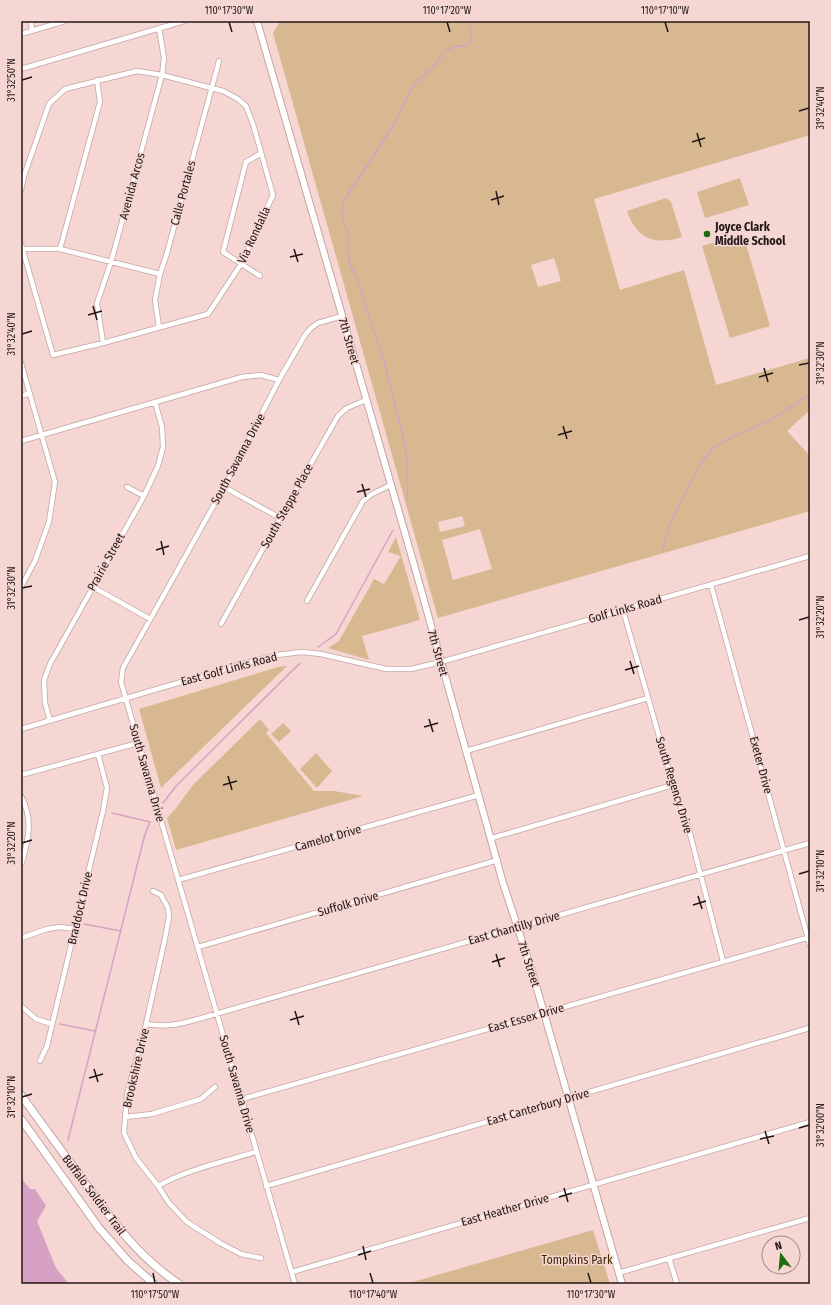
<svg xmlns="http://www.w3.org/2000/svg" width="831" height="1305" viewBox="0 0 831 1305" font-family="'Fira Sans Condensed',sans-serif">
<rect width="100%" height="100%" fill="#f5d6d2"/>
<path fill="#d8b890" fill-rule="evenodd" d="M280,21H810V135L594,199L620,290L684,270L716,385L810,358V410L787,431L810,456V511L438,618L273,33ZM554,258L561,281L538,287L531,265ZM462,516L465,526L440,532L438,522ZM480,529L492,569L453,580L442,540Z
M740,178L749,205L705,218L697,192Z
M666,198L671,202L682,237C654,246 636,238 627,211Z
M743,234L770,326L730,338L702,246Z
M396,537L420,620L362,636L369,660L328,648L339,641L374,579L384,584L401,556L388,552Z
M287,666L161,788L139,709L278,667Z
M260,719L269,730L266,733L314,791H334L363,796L176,850L167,818C179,807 184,795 195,783Z
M283,723L291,731L279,742L271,734Z
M316,753L332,771L317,788L300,769Z
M593,1230L610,1284H406Z"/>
<path fill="#d7a1c4" d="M21,1178L30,1189H35L46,1206L37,1221L56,1268L69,1284H21Z"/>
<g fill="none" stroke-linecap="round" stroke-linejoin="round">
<path stroke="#d7a1c4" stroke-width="1.5" d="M407,498C409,478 407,456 403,437L382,354L366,309L360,286L351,267L348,256V231L344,222L342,209L344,201L352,188L367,166L396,121L408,95L415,83L433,67L446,51L454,47L467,45L472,40L469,21
M663,549L668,529L681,501L701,463L713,448L730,438L771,420L809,395L810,393
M318,647L336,634L393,530
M163,803L177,785L300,663
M84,924L121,931
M60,1024L95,1031
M68,1140L145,834L150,822L112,813"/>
<g stroke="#c3a5a2" stroke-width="6">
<path id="minor" d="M31,21L32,30
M21,34L65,21
M21,69L184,21
M21,190L24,176L49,104L65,89L137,71L162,75L223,91L238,99L246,106L253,124L273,195L241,264L208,314L103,343L53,355L21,244
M22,249H60L160,274
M60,249L100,102L97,80
M260,276L223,252L246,162L260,154
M159,327L155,300L160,274L167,253L219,61
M103,343L97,303L111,262L162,75L164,58L159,28
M21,363L55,482L49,522L35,561L21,587
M21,396L30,393
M21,441L242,377L261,375L279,380
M127,487L144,496
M224,487L280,518
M711,585L810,946
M93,587L150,619
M307,601L363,501L372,494L391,485
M623,610L673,785L689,830L723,961
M221,624L280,518L338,416L347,408L366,400
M50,721L45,703L44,680L50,664L144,496L158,466L163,447L162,427L155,402
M21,729L239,665L277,655L301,652L321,654L386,669H411L441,662L810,556
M466,751L648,698
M21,775L138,743
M21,796C33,818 29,838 22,862
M492,838L673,785
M178,880L479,795
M153,891L161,895L168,908L169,917L164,943L146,1024L127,1095L124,1133L136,1158L158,1186L169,1203L187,1222L220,1243L241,1254L261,1258
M21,938L47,929L60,927L75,929
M198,947L498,860
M21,1006L36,1019L52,1024
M146,1024C164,1027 177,1025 195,1020L810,843
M40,1061L47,1046L103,811L107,788L98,754
M242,1099L810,937
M125,1117L152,1114L201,1099L215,1087
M158,1186C185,1170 226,1161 256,1152
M266,1186L806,1029L810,1027
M669,1258L677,1284
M292,1272L810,1122
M618,1273L810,1218
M295,1284L121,682L123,668L224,487L279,380L305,335L311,328L318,323L342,316"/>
</g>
<g stroke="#c3a5a2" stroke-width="8">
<path id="secondary" d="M257,21L413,561L503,883L531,968L622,1284"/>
</g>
<g stroke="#c3a5a2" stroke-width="9">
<path id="primary" d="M21,1095C41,1123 62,1151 82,1179C112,1220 136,1255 179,1284
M21,1119L99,1228L128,1261L154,1284"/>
</g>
<use href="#minor" stroke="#fff" stroke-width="4.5"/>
<use href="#secondary" stroke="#fff" stroke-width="6"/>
<use href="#primary" stroke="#fff" stroke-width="7"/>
</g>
<path fill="none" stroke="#221716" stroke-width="1.5" d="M229,22L232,32M447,22L450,32M665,22L668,32M22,80L32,77M799,111L809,108M697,133L701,147M692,142L705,138M496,191L499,205M491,200L504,196M294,249L298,262M290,257L303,254M93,306L97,320M88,315L102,311M22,334L32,331M799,365L809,363M764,368L768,382M759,377L773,373M563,426L567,439M558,435L572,431M362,484L366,497M357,492L370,489M161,541L164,555M156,550L169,546M22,588L32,586M799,620L809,617M630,661L634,674M625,670L639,666M429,719L433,732M424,727L438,723M228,776L232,790M223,785L237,781M22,843L32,840M799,874L809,871M698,896L702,909M693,905L706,901M496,954L500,967M492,962L505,958M295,1011L299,1025M290,1020L304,1016M94,1069L98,1082M89,1078L103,1074M22,1097L32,1094M799,1128L809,1125M765,1131L769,1144M760,1139L774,1136M564,1188L568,1202M559,1197L572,1193M363,1246L366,1260M358,1255L371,1251M153,1273L155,1283M370,1273L373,1283M588,1273L591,1283"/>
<circle fill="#1f6c0f" stroke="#f5d6d2" stroke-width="1.5" cx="707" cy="234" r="4"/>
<g text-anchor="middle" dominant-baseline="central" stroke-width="3" stroke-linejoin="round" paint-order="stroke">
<g font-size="12" fill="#221716" stroke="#f5d6d2">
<text transform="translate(132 186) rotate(-75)">Avenida Arcos</text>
<text transform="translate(183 193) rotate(-75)">Calle Portales</text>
<text transform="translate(254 235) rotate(-65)">Via Rondalla</text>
<text transform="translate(349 341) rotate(74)">7th Street</text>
<text transform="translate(238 459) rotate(-62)">South Savanna Drive</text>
<text transform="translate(287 506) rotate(-61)">South Steppe Place</text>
<text transform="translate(106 562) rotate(-61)">Prairie Street</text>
<text transform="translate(625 609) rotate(-16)">Golf Links Road</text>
<text transform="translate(438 653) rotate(74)">7th Street</text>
<text transform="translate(229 669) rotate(-15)">East Golf Links Road</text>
<text transform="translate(761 765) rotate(75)">Exeter Drive</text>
<text transform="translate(147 773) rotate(74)">South Savanna Drive</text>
<text transform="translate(674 785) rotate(73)">South Regency Drive</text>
<text transform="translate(328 838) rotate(-16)">Camelot Drive</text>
<text transform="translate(348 904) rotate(-16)">Suffolk Drive</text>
<text transform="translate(80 908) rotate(-77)">Braddock Drive</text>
<text transform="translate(514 928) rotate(-16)">East Chantilly Drive</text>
<text transform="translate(529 964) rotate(72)">7th Street</text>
<text transform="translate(526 1018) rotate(-16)">East Essex Drive</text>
<text transform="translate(136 1068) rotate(-77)">Brookshire Drive</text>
<text transform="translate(237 1084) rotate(74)">South Savanna Drive</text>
<text transform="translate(538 1107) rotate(-16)">East Canterbury Drive</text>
<text transform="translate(94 1195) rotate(53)">Buffalo Soldier Trail</text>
<text transform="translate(505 1210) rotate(-16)">East Heather Drive</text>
</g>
<g font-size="12" font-weight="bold" fill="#221716" stroke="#f5d6d2" text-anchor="start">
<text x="715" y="227">Joyce Clark<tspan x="715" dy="14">Middle School</tspan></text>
</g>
<g font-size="12" fill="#412700" stroke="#f5d6d2">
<text x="577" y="1260">Tompkins Park</text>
</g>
</g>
<rect width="831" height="1305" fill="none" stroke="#f5d6d2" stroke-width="44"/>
<g transform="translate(781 1255) rotate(344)"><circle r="19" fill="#f5d6d2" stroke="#a18a87"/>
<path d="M0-3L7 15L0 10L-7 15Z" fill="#1f6c0f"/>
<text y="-6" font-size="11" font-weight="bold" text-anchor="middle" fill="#221716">N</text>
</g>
<rect x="22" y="22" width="787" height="1261" fill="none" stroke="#221716" stroke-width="1.5"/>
<g font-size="10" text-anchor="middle" fill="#221716">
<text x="229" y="14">110°17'30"W</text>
<text x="447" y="14">110°17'20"W</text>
<text x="665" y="14">110°17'10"W</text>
<text transform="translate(11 80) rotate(-90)" y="4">31°32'50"N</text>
<text transform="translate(820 108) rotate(-90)" y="4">31°32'40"N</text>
<text transform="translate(11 334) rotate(-90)" y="4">31°32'40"N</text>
<text transform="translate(820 363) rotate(-90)" y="4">31°32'30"N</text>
<text transform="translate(11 588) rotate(-90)" y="4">31°32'30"N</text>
<text transform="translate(820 617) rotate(-90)" y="4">31°32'20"N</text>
<text transform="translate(11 843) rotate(-90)" y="4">31°32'20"N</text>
<text transform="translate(820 871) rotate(-90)" y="4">31°32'10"N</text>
<text transform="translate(11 1097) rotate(-90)" y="4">31°32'10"N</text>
<text transform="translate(820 1125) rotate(-90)" y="4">31°32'00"N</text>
<text x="155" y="1298">110°17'50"W</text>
<text x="373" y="1298">110°17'40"W</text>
<text x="591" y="1298">110°17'30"W</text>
</g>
</svg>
